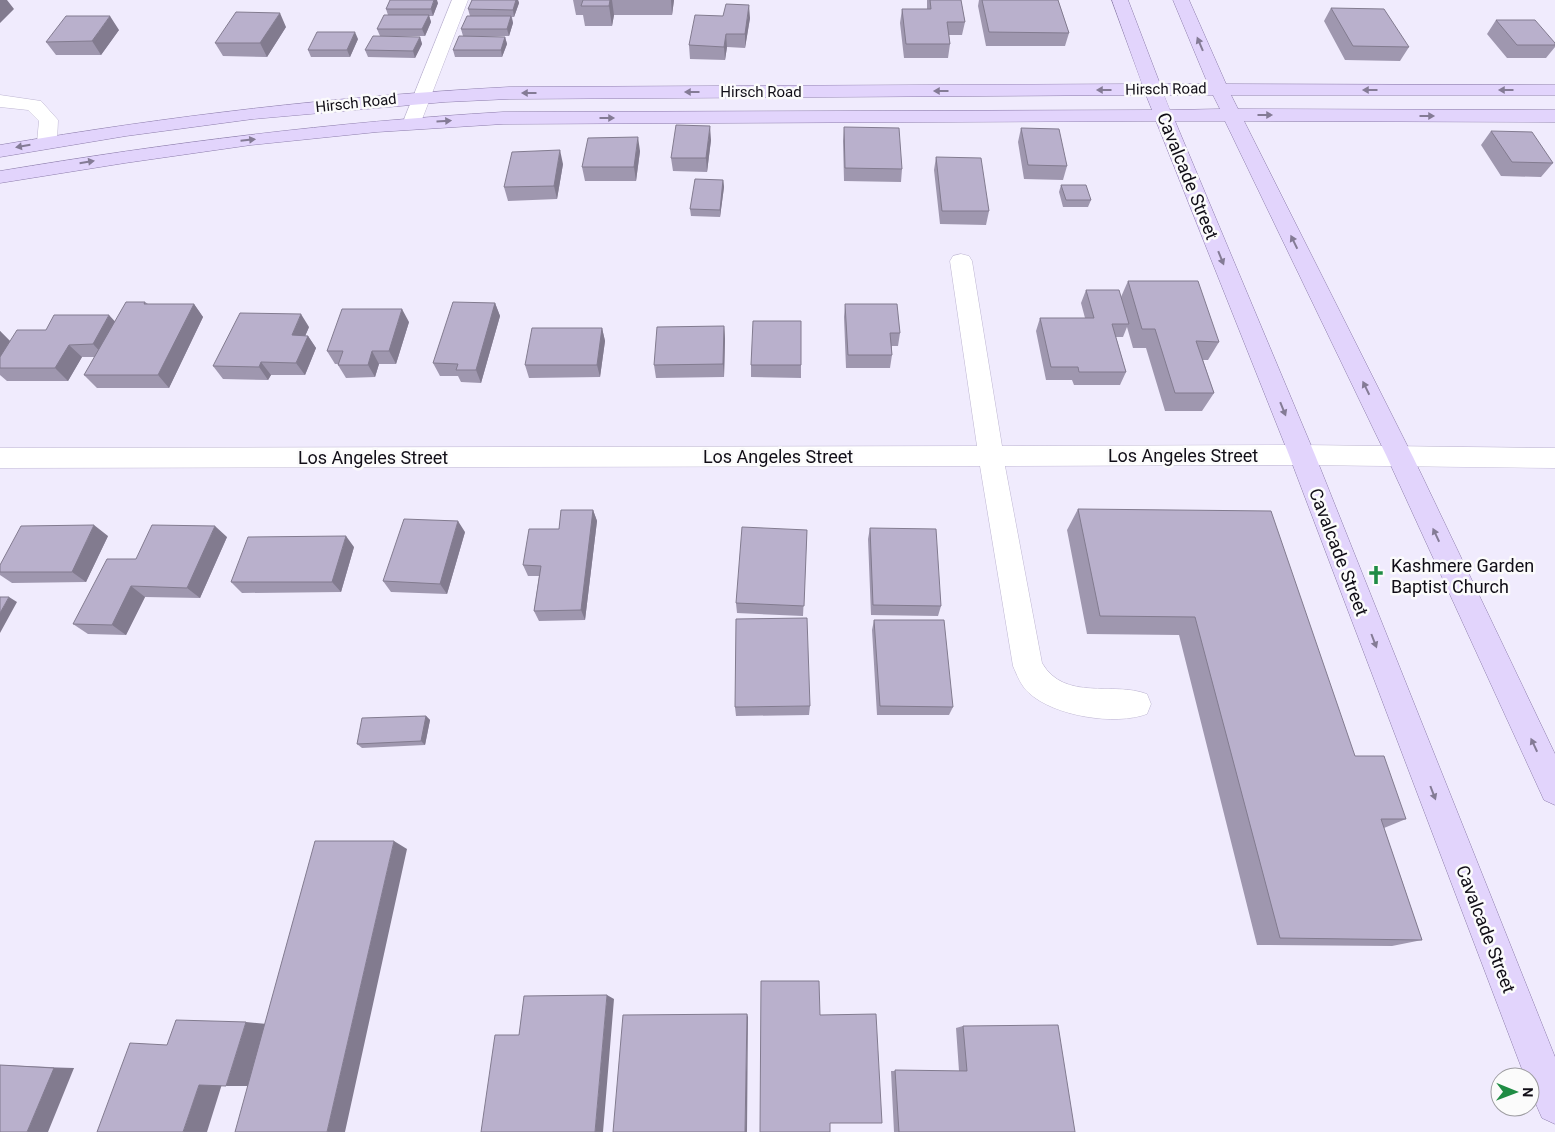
<svg xmlns="http://www.w3.org/2000/svg" width="1555" height="1132" viewBox="0 0 1555 1132" font-family="Roboto,sans-serif">
<rect width="100%" height="100%" fill="#f0ebfd"/>
<g fill="none" stroke-linecap="round" stroke-linejoin="round">
<g stroke="#beb6d2" stroke-width="1">
<path id="minor" d="M452,0H468L421,122L419,126L412,128L405,126L403,122Z
M0,95L41,101L58,120L57,142L54,146L47,148L40,146L37,142L39,121L28,110L0,107Z
M961,254L969,256L972,261L1002,446L1302,445L1555,448V468L1302,465L1005,466L1042,663C1065,702 1113,681 1147,694L1151,704L1147,714C1115,726 1054,716 1029,693C1021,686 1017,675 1013,666L980,466L0,468V448L977,446L950,261L953,256Z"/>
</g>
<g stroke="#8c7cab" stroke-width="1">
<path id="major" d="M1112,0H1128L1160,84H1208L1173,0H1189L1226,84L1555,85V95H1231L1238,109L1555,110V122L1244,121L1413,457L1555,754V805L1544,800L1387,457L1225,121H1175L1315,455L1555,1057V1124L1542,1118C1536,1104 1530,1092 1530,1077H1525L1289,455L1156,121L503,124L377,132L251,145L125,163L0,183V171C167,143 334,122 503,112L1152,110L1146,95L509,99L445,102L253,119L126,136L0,157V145C169,116 338,96 509,87L1142,84ZM1164,95H1213L1220,109L1170,110Z"/>
</g>
<use href="#minor" fill="#fff" fill-rule="evenodd"/>
<use href="#major" fill="#e2d4fc" fill-rule="evenodd"/>
</g>
<path fill="#9f97af" d="M472,0H518L519,3L514,17H512L513,23L509,36H465L505,37L507,44L502,57H455L453,50L463,36L461,29L470,16L468,9Z
M573,0H674L672,15H614L612,26H585L583,15H576Z
M927,0H961L965,22L962,35H949L950,44L948,58H904L900,23L902,9H927Z
M979,0H1058L1069,33L1065,46H986L978,6Z
M438,3L433,16H429L431,22L425,36H380L377,29L388,15L386,9Z
M1331,8L1409,47L1400,61L1345,60L1324,21Z
M750,18L745,48L727,47L725,60L690,59L689,45Z
M1496,20L1555,43V47L1546,58H1507L1487,34Z
M286,27L267,57L223,56L215,43Z
M119,30L101,55H56L46,42Z
M420,37L422,44L415,58L368,57L365,50Z
M358,39L350,57H311L308,50Z
M844,127L902,169L901,182L844,181L843,141Z
M1021,128L1067,166L1063,180L1024,179L1018,142Z
M1491,131L1553,163L1541,177L1501,176L1481,145Z
M711,140L707,172L673,171L671,158Z
M640,151L636,181H585L582,167Z
M936,157L989,211L986,225L940,224L934,170Z
M563,164L557,199L508,201L504,187Z
M723,180L724,187L720,217L691,216L690,209Z
M1061,185L1091,200L1088,207H1063L1059,192Z
M1128,281L1219,342L1208,360H1203L1214,393L1202,411H1165L1146,348H1133L1127,327L1123,337H1116L1126,372L1120,385H1074L1072,380H1046L1036,331L1040,318H1085L1081,303L1086,290L1121,297Z
M145,302L148,304H194L203,317L169,388H97L84,375L95,357H82L68,381H7L0,375V331L10,341L46,330L115,322Z
M495,303L500,316L481,383L461,382L458,376H440L433,363Z
M845,304L900,333L898,346H892V355L890,368H846L844,317Z
M409,322L396,364H379L375,377L346,378L338,365V364H335L327,351Z
M724,326L725,339L724,377L656,378L654,365Z
M309,327L305,336H308L316,348L305,375H271L268,380L223,379L213,366Z
M602,328L605,341L600,377L529,378L525,365Z
M751,365H801V378L751,377Z
M1078,509L1355,756L1406,819L1384,828L1422,940L1392,946L1257,945L1179,635L1087,634L1067,530Z
M593,510L597,521L585,620L539,621L534,611L539,576H528L523,565L559,529Z
M870,528L941,606L938,616L871,615L868,539Z
M807,530L803,616L737,613L736,603Z
M465,532L447,594L391,592L383,581Z
M108,536L86,582L12,583L0,575V565Z
M227,537L200,598L145,597L126,635L88,634L73,624L136,559Z
M354,547L341,592L242,593L231,582Z
M874,620L953,707L949,715H877L872,630Z
M810,706L809,715L736,716L735,707Z
M426,716L430,720L425,745L362,748L357,744Z
M963,1026L1075,1132H894L891,1071H959L956,1028Z
M0,1065L74,1068L0,1132Z"/>
<path fill="#827b8f" d="M0,0H7L14,9L0,23Z
M434,0H437L438,3L433,16L431,9Z
M516,0H518L519,3L514,17L513,10Z
M610,0H612L614,15L612,26L609,6Z
M671,0H674L672,15Z
M749,5L750,18L745,48V34Z
M280,13L286,27L267,57L260,43Z
M429,15L431,22L425,36L422,29Z
M110,16L119,30L101,55L92,41Z
M511,16L513,23L509,36L507,29Z
M355,32L358,39L350,57L347,50Z
M726,34L727,47L725,60L724,47Z
M420,37L422,44L415,58L413,51Z
M505,37L507,44L502,57L501,50Z
M710,126L711,140L707,172L706,158Z
M638,137L640,151L636,181L634,167Z
M560,150L563,164L557,199L554,186Z
M723,180L724,187L720,217V210Z
M495,303L500,316L481,383L476,370Z
M194,304L203,317L169,388L158,375Z
M402,309L409,322L396,364L389,351Z
M301,314L309,327L300,348L292,335Z
M109,315L121,328L105,357L93,344Z
M724,326L725,339L724,377L723,364Z
M602,328L605,341L600,377L597,365Z
M0,331L11,342L0,357Z
M308,336L316,348L305,375L296,363Z
M69,345L82,357L68,381L55,368Z
M372,351L379,364L375,377L368,365Z
M261,362L271,375L268,380L259,367Z
M593,510L597,521L585,620L581,610Z
M458,521L465,532L447,594L440,584Z
M94,525L108,536L86,582L72,572Z
M215,526L227,537L200,598L187,588Z
M346,536L354,547L341,592L332,582Z
M131,586L145,597L126,635L112,625Z
M9,597L17,602L0,633V613Z
M426,716L430,720L425,745L421,741Z
M394,841L407,849L345,1132H327Z
M607,995L614,999L603,1132H595Z
M747,1014L748,1017L747,1132H745Z
M246,1022L267,1024L248,1086H226Z
M54,1068H74L48,1132H27Z
M222,1084L207,1132H183L199,1085Z"/>
<path fill="#b9b0cc" stroke="#827b8f" d="M390,0H434L431,9H386Z
M472,0H516L513,10L468,9Z
M583,0H610L609,6H581Z
M930,0H961L965,22H947L950,44H906L902,9H931Z
M982,0H1058L1069,33L989,32Z
M726,4L749,5L745,34H726L724,47L689,45L695,15L723,16Z
M1331,8L1384,9L1409,47L1353,46Z
M236,12L280,13L260,43H215Z
M384,15H429L422,29H377Z
M66,16H110L92,41L46,42Z
M467,16H511L507,29H461Z
M1496,20H1535L1555,43V45H1517Z
M317,32H355L347,50H308Z
M373,36L420,37L413,51L365,50Z
M459,36L505,37L501,50H453Z
M676,125L710,126L706,158H671Z
M844,127L899,128L902,169L845,168Z
M1021,128L1059,129L1067,166L1028,165Z
M1491,131L1532,132L1553,163L1512,162Z
M638,137L634,167H582L588,138Z
M560,150L554,186L504,187L512,152Z
M936,157L981,158L989,211H942Z
M695,179L723,180L720,210L690,209Z
M1061,185H1086L1091,200H1066Z
M1128,281H1198L1219,342L1196,341L1214,393H1175L1155,329H1142Z
M1086,290H1119L1129,324H1112L1126,372H1079L1078,367H1051L1040,318H1094Z
M126,302H145L144,304H194L158,375H84Z
M453,302L495,303L476,370H456L458,364L433,363Z
M845,304H897L900,333H890L892,355H848Z
M342,309H402L389,351H372L368,365H338L343,351H327Z
M240,313L301,314L292,335L308,336L296,363L261,362L259,367L213,366Z
M54,315H109L93,344L69,345L55,368H0V357L17,330H46Z
M753,321H801V365H751Z
M724,326L723,364L654,365L657,327Z
M532,328H602L597,365H525Z
M1078,509L1271,511L1355,756H1384L1406,819H1381L1422,940L1280,938L1195,617L1100,616Z
M561,510H593L581,610L534,611L541,566L523,565L529,529H559Z
M404,519L458,521L440,584L383,581Z
M94,525L72,572H0V565L21,526Z
M152,525L215,526L187,588L131,586L112,625L73,624L107,559H136Z
M742,527L807,530L804,606L736,603Z
M870,528L936,529L941,606L873,605Z
M346,536L332,582H231L248,537Z
M0,597H9L0,613Z
M807,618L810,706L735,707L736,619Z
M874,620H944L953,707L880,706Z
M426,716L421,741L357,744L362,718Z
M315,841H394L327,1132H235Z
M761,981H819L820,1015L876,1014L882,1123H830V1132H760Z
M607,995L595,1132H481L495,1035H519L524,996Z
M747,1014L745,1132H613L623,1015Z
M176,1020L246,1022L226,1086L199,1085L183,1132H97L130,1043L167,1045Z
M1058,1025L1075,1132H899L895,1070L967,1071L963,1026Z
M0,1065L54,1068L27,1132H0Z"/>
<defs><path id="oneway-solid" d="M-6-.8H1V-3.2L6.5 0L1 3.2V.8H-6Z" transform="scale(1.25)"/></defs>
<g fill="#847b95">
<use href="#oneway-solid" transform="translate(1200 44) rotate(-113)"/>
<use href="#oneway-solid" transform="translate(1104 90) rotate(180)"/>
<use href="#oneway-solid" transform="translate(1370 90) rotate(-180)"/>
<use href="#oneway-solid" transform="translate(1506 90) rotate(-180)"/>
<use href="#oneway-solid" transform="translate(941 91) rotate(180)"/>
<use href="#oneway-solid" transform="translate(692 92) rotate(180)"/>
<use href="#oneway-solid" transform="translate(529 93) rotate(180)"/>
<use href="#oneway-solid" transform="translate(1265 115)"/>
<use href="#oneway-solid" transform="translate(1427 116)"/>
<use href="#oneway-solid" transform="translate(607 118)"/>
<use href="#oneway-solid" transform="translate(444 121) rotate(-3)"/>
<use href="#oneway-solid" transform="translate(248 140) rotate(-6)"/>
<use href="#oneway-solid" transform="translate(23 146) rotate(170)"/>
<use href="#oneway-solid" transform="translate(87 162) rotate(-9)"/>
<use href="#oneway-solid" transform="translate(1294 242) rotate(-116)"/>
<use href="#oneway-solid" transform="translate(1221 258) rotate(68)"/>
<use href="#oneway-solid" transform="translate(1366 388) rotate(-116)"/>
<use href="#oneway-solid" transform="translate(1283 409) rotate(68)"/>
<use href="#oneway-solid" transform="translate(1436 535) rotate(-115)"/>
<use href="#oneway-solid" transform="translate(1374 641) rotate(69)"/>
<use href="#oneway-solid" transform="translate(1534 745) rotate(-115)"/>
<use href="#oneway-solid" transform="translate(1433 793) rotate(69)"/>
</g>
<defs>
<g id="church-bare" transform="scale(1.5)"><path d="M-1.2-6h2.4v3.5h3.3v2.4h-3.3V6h-2.4V-.1h-3.3v-2.4h3.3Z" fill="#1f8c44" stroke="#fbfbfb" stroke-width="2.5" paint-order="stroke"/></g>
</defs>
<g fill-rule="evenodd">
<use href="#church-bare" x="1376" y="575"/>
</g>
<g text-anchor="middle" dominant-baseline="central" stroke-width="5" stroke-linejoin="round" paint-order="stroke">
<g font-size="15" fill="#110e17" stroke="#fbfbfb">
<text transform="translate(1166 89) rotate(-1)">Hirsch Road</text>
<text x="761" y="92">Hirsch Road</text>
<text transform="translate(356 103) rotate(-6)">Hirsch Road</text>
</g>
<g font-size="18" fill="#110e17" stroke="#fbfbfb">
<text transform="translate(1188 176) rotate(68)">Cavalcade Street</text>
<text x="1183" y="455">Los Angeles Street</text>
<text x="778" y="456">Los Angeles Street</text>
<text x="373" y="457">Los Angeles Street</text>
<text transform="translate(1339 552) rotate(69)">Cavalcade Street</text>
<text transform="translate(1486 929) rotate(69)">Cavalcade Street</text>
</g>
<g font-size="18" fill="#110e17" stroke="#fbfbfb" text-anchor="start">
<text x="1391" y="565">Kashmere Garden<tspan x="1391" dy="21">Baptist Church</tspan></text>
</g>
</g>
<g transform="translate(1515 1092) rotate(91)"><circle r="24" fill="#fbfbfb" stroke="#9d9ca0"/>
<path d="M0-4L9 19L0 12L-9 19Z" fill="#1f8c44"/>
<text y="-8" font-size="14" font-weight="bold" text-anchor="middle" fill="#110e17">N</text>
</g>
</svg>
